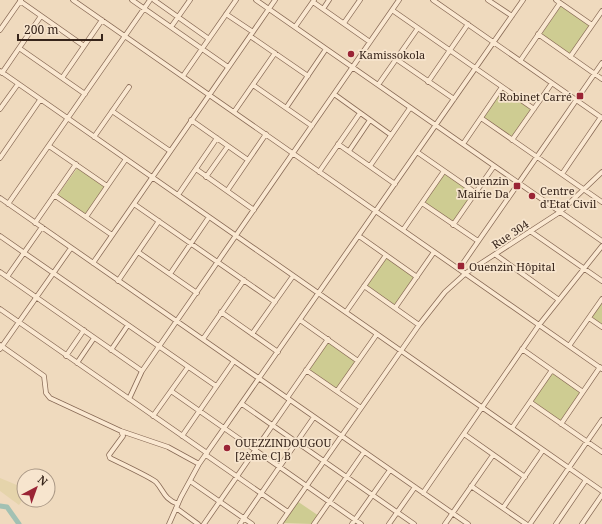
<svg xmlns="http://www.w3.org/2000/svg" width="602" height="524" viewBox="0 0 602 524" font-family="'Noto Serif',serif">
<rect width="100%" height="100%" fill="#efdabe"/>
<path fill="#e5d4ab" d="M0,478L24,488V498L19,505L0,491Z"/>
<path fill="#cecc92" d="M561,6L590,26L569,55L541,35Z
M503,89L532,109L511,138L483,118Z
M78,167L106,187L85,216L57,196Z
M445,173L473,193L453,222L424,202Z
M387,257L415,277L395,306L366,286Z
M602,303V325L591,318Z
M329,341L357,361L337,390L308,370Z
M552,372L581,392L560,421L532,401Z
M297,501L319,516L313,524L282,523Z"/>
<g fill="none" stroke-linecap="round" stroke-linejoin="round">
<path stroke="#a2c1b3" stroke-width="5" d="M0,506L7,507L19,524"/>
<g stroke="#886a56" stroke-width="5.5">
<path id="minor" d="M73,0L602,369
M132,0L228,67
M154,0L209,39
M256,0L602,241
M433,0L602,118
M488,0L512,16
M556,0L592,25
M20,1L84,46
M313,2L370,42
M323,9L329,0
M392,10L534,109
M226,14L253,32
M344,23L360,0
M171,27L190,0
M295,27L314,0
M0,30L21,0
M538,34L602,79
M250,36L308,76
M19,48L85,94
M570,57L602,11
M396,59L454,99
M520,61L560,3
M0,71L602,491
M2,73L41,16
M183,76L236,0
M62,78L102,20
M428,82L468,24
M253,85L312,126
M378,85L418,28
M334,94L391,135
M286,108L326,49
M0,109L18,84
M112,111L170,151
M234,112L275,53
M481,118L602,202
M191,120L248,160
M94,137L129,87
M512,140L552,83
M338,144L395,184
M463,144L502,87
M49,146L107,186
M349,151L370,120
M417,152L476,193
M0,158L40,100
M370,166L410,108
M196,169L254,210
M319,172L360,113
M562,174L601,117
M206,177L228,146
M227,191L266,134
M54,195L112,235
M178,195L217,138
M0,198L468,524
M422,203L478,241
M8,204L150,0
M134,204L275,302
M86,217L126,159
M35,223L76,164
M453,225L494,166
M403,230L444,171
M530,231L602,281
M0,236L216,386
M359,236L417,277
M138,252L197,293
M496,255L559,300
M93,263L275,0
M459,269L602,63
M0,272L142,371
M170,274L209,217
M7,277L42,227
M118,281L159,221
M364,286L419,325
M395,308L434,252
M0,309L207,453
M221,312L278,352
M346,312L386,255
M589,318L602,327
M300,320L358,361
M252,334L293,276
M203,339L244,280
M0,345L44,376L46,393L50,398L121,431L168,447L199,464
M569,346L602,299
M0,349L71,248
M522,349L583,392
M111,350L128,325
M66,356L84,330
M77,363L94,338
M306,370L361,408
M171,391L361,524
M337,391L377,334
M287,398L328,339
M129,399L142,371L399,0
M530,402L602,452
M242,404L414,524
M153,416L188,367
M561,424L600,367
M512,428L552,370
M121,431L123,436L109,455L110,458C118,462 152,478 156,482C164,491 164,499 178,504
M464,434L525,477
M182,436L234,361
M206,455L288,512
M190,481L252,524
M471,486L526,524
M423,493L539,325L602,246
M176,508L198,524
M503,508L543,450
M169,524L181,497L199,464L523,0
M204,524L290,400
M240,524L314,417
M280,524L419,325L445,292L466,273L560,212L602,172
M314,524L364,452
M352,524L390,470
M389,524L415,487
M445,524L493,455
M530,524L602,420
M556,524L586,480
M582,524L602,495"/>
</g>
<use href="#minor" stroke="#fae8d1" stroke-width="4"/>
</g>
<g fill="#9a2435" stroke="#f7e5ce" stroke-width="1.5">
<circle cx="351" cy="54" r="4"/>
<rect x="576" y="92" width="8" height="8" rx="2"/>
<rect x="513" y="182" width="8" height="8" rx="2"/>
<circle cx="532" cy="196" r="4"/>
<rect x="457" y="262" width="8" height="8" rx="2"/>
<circle cx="227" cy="448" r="4"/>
</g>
<g text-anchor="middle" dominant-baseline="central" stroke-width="3.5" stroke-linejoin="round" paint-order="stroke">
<g font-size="11" fill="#37251b" stroke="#f7e5ce" text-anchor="start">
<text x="359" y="54">Kamissokola</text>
<text x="572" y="96" text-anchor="end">Robinet Carré</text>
<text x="509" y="180" text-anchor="end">Ouenzin<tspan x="509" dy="13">Mairie Da</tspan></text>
<text x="540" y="190">Centre<tspan x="540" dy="13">d'Etat Civil</tspan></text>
<text x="469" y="266">Ouenzin Hôpital</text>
<text x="235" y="442">OUEZZINDOUGOU<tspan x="235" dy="13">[2ème C] B</tspan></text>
</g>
<g font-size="11" fill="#37251b" stroke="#f7e5ce">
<text transform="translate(510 234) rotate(-34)">Rue 304</text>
</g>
</g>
<g transform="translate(36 488) rotate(41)"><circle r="19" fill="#f7e5ce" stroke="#aa9886"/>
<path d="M0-3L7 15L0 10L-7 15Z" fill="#9a2435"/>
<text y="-6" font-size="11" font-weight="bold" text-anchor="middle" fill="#37251b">N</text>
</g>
<path d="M18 34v6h84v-6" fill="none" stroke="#37251b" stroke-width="2"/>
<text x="24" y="34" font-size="12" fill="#37251b" stroke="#f7e5ce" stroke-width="3" paint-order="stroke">200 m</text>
</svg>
